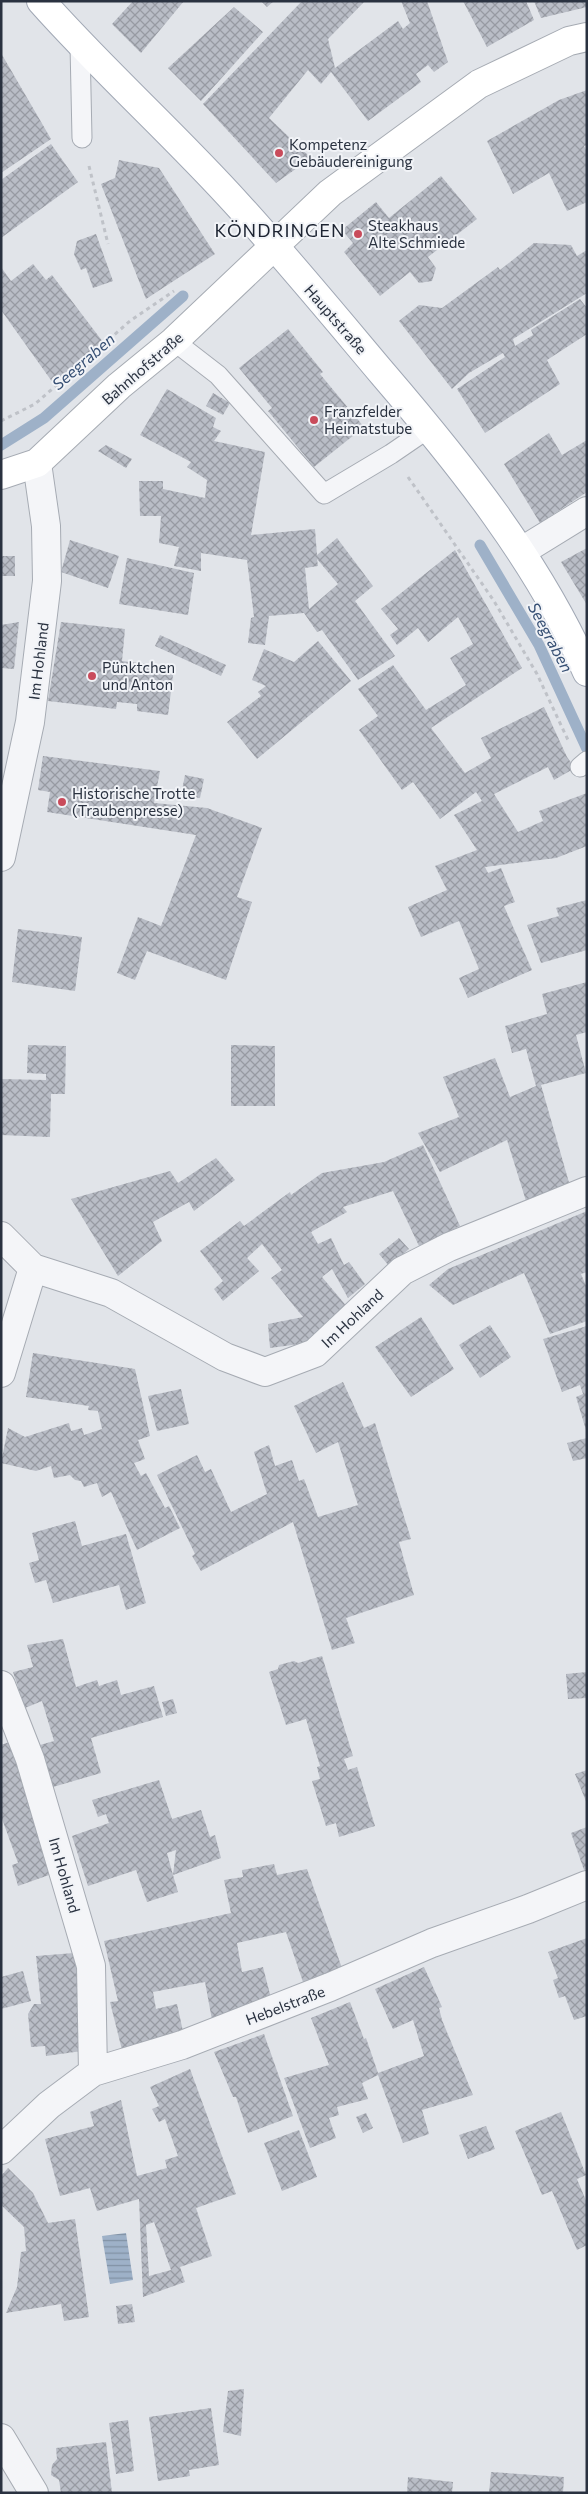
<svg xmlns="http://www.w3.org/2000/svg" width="588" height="2494" viewBox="0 0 588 2494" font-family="Commissioner,sans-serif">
<defs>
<pattern id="water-rules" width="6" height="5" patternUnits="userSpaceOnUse" patternTransform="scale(1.25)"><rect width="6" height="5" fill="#9eb1c8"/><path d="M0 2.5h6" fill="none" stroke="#8191a4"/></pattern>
<pattern id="building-cross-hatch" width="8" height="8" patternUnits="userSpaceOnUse" patternTransform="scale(1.25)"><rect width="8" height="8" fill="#b9bdc6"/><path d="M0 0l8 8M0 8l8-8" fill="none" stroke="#979aa2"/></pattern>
</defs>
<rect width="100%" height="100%" fill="#e1e4e9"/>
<path fill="url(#water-rules)" d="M126,2233L133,2280L110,2284L102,2236Z"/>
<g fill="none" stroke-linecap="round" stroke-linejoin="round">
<path stroke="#9eb1c8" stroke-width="11" d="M1,445L44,418L183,296
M480,545L539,645L587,749"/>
</g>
<path fill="url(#building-cross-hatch)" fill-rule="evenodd" d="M133,1H184L141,53L112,24Z
M261,1H274L267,7Z
M302,1H365L328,39L335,68L398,21L403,29L410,23L401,1H427L448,62L434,72L428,65L416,74L421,82L368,121L331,72L321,84L308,70L269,118L311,158L276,183L203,104Z
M463,1H526L534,20L487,47Z
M534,1H587V7L541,18Z
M234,7L263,32L201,101L168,68Z
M1,53L51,139L1,173Z
M587,90V145L584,146L587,152V202L567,211L549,173L513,194L487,141L559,100Z
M51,144L78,182L1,238V180Z
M119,160L159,168L215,254L146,299L101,184L115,178Z
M441,176L477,219L428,257L436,268L432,281L419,283L410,272L380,296L344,252L353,243L342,230L376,202L389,218Z
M96,234L113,281L93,288L86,268L81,270L74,254L77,241Z
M534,243L571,245L577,256L587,250V293L513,339L515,346L533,335L531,330L580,299L587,308V334L547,360L560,384L485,433L457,389L505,357L503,353L469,373L452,389L399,321L419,305L442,308L498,267L500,270Z
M33,264L46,280L52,275L103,342L53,383L1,310V267L11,281Z
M288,329L323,372L320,374L364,427L314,467L268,411L272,408L239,368Z
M167,389L216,418L213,427L221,431L214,441L265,452L251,535L315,529L317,555L337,538L373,586L355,601L395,656L358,680L322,630L317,632L304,613L269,616L265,645L248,643L251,618L254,617L247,560L201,553V571L174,566L179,547L159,543L161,516H140L139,481H163V489L205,498L207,480L187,467L191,462L140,435ZM317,559L338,584L309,609L305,568L318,566Z
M213,393L230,403L223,415L206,406Z
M549,433L562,455L587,440V492L540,523L504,464Z
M106,445L132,459L126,468L98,451Z
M70,540L119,556L108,588L61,572Z
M587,548V605L561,562Z
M455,550L522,668L431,728L465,773L491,758L481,738L544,707L567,757L575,768L554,780L548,767L494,794L518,832L543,821L539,811L587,793V846L556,858L485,867L488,873L501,868L515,902L504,906L532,970L468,998L459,978L479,969L459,921L421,937L408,907L447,890L435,866L477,850L454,815L482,801L476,792L440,819L413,782L402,790L359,730L378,716L358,689L393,665L426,710L466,685L450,658L473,644L458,617L428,642L418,628L397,645L390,635L398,629L381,609Z
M1,556H15V576H1Z
M127,558L194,573L188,615L119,604Z
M19,622L14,669L1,668V625Z
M61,622L125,629L122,661L174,667L168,715L137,711V704L117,702L116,709L48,701Z
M160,635L226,665L221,676L155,646Z
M318,641L351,681L257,759L227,722L261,696L258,692L266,686L252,680L264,649L294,662Z
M43,756L160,771L154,803L207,808L262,828L237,897L252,902L226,980L147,951L135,980L117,973L138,917L161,926L196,835L47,812L50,792L38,790Z
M185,775L204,779L200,798L181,795Z
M587,900V950L541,963L527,925L559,916L556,908Z
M18,929L82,937L75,991L12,982Z
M587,982V1032L576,1035L586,1073L541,1085L570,1186L527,1204L507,1140L440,1172L418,1133L459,1117L443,1077L495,1058L510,1097L536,1086L526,1049L512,1053L505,1026L547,1014L542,994Z
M28,1045L66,1046L65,1094H51L50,1137L1,1135V1079L46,1080V1074L27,1073Z
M231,1045L275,1046V1106H231Z
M423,1145L460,1226L419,1246L393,1191L343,1207L347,1212L311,1232L318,1244L331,1238L344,1265L349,1262L365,1284L348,1298L332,1269L322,1277L349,1309L307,1343L270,1348L268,1324L303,1317L271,1278L282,1270L262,1244L247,1258L259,1271L223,1301L214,1289L223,1281L200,1251L240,1221L244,1226L290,1192L291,1195L322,1173L384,1162Z
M216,1158L235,1180L194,1211L189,1202L153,1222L162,1241L118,1276L71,1199L170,1171L178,1183Z
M587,1211V1272L581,1274L587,1288V1321L550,1334L524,1273L453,1305L429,1285L448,1269Z
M399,1238L409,1249L389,1266L379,1254Z
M421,1317L454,1369L411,1397L375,1347Z
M490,1325L511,1357L480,1378L459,1345Z
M587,1326V1430H586L576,1397L583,1394L580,1385L562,1392L543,1339Z
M33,1353L135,1369L150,1436L138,1440L145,1459L134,1463L141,1476L146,1473L165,1508L169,1506L180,1528L137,1550L111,1492L102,1497L97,1483L84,1487L81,1481L75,1480L70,1475L54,1478L51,1466L36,1471L1,1463L8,1428L25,1437L69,1423L71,1431L82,1428L84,1435L102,1429L98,1411L88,1410L89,1406L26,1397Z
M343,1382L364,1428L375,1423L411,1539L399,1542L414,1595L346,1618L355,1643L332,1650L293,1522L201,1571L192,1556L195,1554L157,1475L197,1455L205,1472L211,1469L231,1512L267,1494L254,1452L269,1445L275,1466L292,1460L299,1481L304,1479L318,1517L358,1505L338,1442L316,1453L294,1406Z
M181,1389L189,1424L157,1431L148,1396Z
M587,1438V1458L573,1461L567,1443Z
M75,1521L82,1546L126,1534L146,1603L126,1610L119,1585L53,1603L46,1580L35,1583L29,1563L39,1560L32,1533Z
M63,1639L76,1687L97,1680L99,1686L117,1680L121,1695L154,1686L163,1717L91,1738L101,1773L53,1787L40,1745L54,1741L42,1701L25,1708L13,1672L33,1667L27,1645Z
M322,1656L353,1756L344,1759L348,1770L357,1767L375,1826L339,1837L336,1823L326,1826L312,1781L320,1779L317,1767L320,1766L306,1719L286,1725L269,1672L278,1669L279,1665L294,1661L298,1663Z
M587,1672V1698L568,1699L566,1674Z
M173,1699L177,1713L166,1716L162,1702Z
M9,1742L21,1772L49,1875L18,1886L12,1865L18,1863L1,1816V1745Z
M587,1770V1804L575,1774Z
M159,1780L172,1819L201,1810L210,1837L215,1835L221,1858L173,1875L178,1892L147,1902L136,1870L88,1886L72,1836L109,1823L106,1814L98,1817L92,1800ZM176,1850L173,1875L167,1853Z
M587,1827V1869L584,1870L571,1833Z
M274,1864L277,1875L307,1869L343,1971L304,1985L286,1932L237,1943L242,1972L263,1967L272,2002L212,2020L205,1982L153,1992L156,2009L177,2004L184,2036L122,2050L110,2002L118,2001L104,1941L231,1913L224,1880L243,1877L242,1870Z
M587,1938V2016L574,2020L565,1996L559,1998L553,1980L558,1978L548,1952Z
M74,1953L81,2000L82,2051L46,2056L45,2046L31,2047L28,2014L34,2004H41L36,1956Z
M424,1967L442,2007L439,2008L442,2020L473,2095L422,2110L429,2134L403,2143L378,2075L362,2083L368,2099L337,2107L339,2115L329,2118L336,2138L310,2148L284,2078L329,2065L311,2018L350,2002L364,2039L366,2038L378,2073L424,2056L413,2020L393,2029L375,1989Z
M23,1971L31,2001L1,2009V1977Z
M264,2034L293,2116L248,2133L236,2097H233L214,2052Z
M190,2069L236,2194L196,2208L212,2256L180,2267L185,2282L143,2297L139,2199L97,2211L90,2188L60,2196L45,2139L94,2126L90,2112L121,2100L137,2176L167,2168L165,2160L178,2156L165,2119L159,2122L152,2109L159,2106L150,2087ZM154,2222L171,2270L149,2276L146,2225Z
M561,2112L586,2175L577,2179L587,2203V2245L577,2250L552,2191L542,2195L515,2131Z
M366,2113L373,2128L363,2133L356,2117Z
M486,2126L495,2149L468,2159L459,2135Z
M299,2130L317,2177L282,2191L264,2143Z
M8,2168L33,2193L48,2223L75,2219L89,2317L64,2321L61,2304L6,2313L17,2287L21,2252L26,2251L24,2227L1,2205V2176Z
M132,2304L135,2322L118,2324L116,2306Z
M244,2389L241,2436L223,2432L228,2391Z
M211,2408L219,2465L189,2470L190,2476L158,2481L149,2417Z
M128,2420L134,2471L116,2474L109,2423Z
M106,2442L112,2493H61L59,2480L51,2475L52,2465L57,2459L56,2448Z
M491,2472L564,2477L563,2493H489Z
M408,2477L453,2482L452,2493H407Z"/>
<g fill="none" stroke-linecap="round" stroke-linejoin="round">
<g stroke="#a6abb3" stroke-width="21">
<path id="lane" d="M80,45L82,138
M174,341L218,375L324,494L391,454L429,428
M580,767L587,761"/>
</g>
<g stroke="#a6abb3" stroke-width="30">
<path id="street" d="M522,551L587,511
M1,857L30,722L47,581L46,526L37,463
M1,1236L33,1268L111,1293L225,1357L265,1372L315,1353L402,1271L449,1247L587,1191
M1,1373L33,1268
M1,1685L30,1759L91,1966L93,2072
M1,2150L49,2105L93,2072L182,2045L330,1987L432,1943L528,1909L587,1885
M1,2438L34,2493"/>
</g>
<g stroke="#a6abb3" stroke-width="30">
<path id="secondary" d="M1,475L37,463L119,386L174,341L330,193L479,84L569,41L587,37"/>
</g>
<g stroke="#a1a8b5" stroke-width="30">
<path id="primary" d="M41,1C104,72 175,135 238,205C288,260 335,317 383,374C461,465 538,561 587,672"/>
</g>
<path stroke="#bfc2c8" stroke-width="3" stroke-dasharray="4 4" stroke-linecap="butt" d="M89,166L108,244
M1,421L35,404L130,321L174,291
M408,477L494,601L537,674L568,740"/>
<use href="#lane" stroke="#f4f5f8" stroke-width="19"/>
<use href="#street" stroke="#f4f5f8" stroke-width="28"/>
<use href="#secondary" stroke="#fff" stroke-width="28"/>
<use href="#primary" stroke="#fff" stroke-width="28"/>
</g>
<g fill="#c94b5b" stroke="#f1f3f7" stroke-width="2">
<circle cx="279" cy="153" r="5"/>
<circle cx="358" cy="234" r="5"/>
<circle cx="314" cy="420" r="5"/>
<circle cx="92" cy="676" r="5"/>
<circle cx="62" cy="802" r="5"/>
</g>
<g text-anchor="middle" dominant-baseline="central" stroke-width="4" stroke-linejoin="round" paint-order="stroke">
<g font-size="15" fill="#2a3240" stroke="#f1f3f7" text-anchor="start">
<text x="289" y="144">Kompetenz<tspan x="289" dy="17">Gebäudereinigung</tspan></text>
<text x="368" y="225">Steakhaus<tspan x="368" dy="17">Alte Schmiede</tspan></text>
<text x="324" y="411">Franzfelder<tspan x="324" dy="17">Heimatstube</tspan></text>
<text x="102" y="667">Pünktchen<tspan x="102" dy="17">und Anton</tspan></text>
<text x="72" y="793">Historische Trotte<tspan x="72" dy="17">(Traubenpresse)</tspan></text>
</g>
<g font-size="15" fill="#2a3240" stroke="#f1f3f7">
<text transform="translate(336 319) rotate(49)">Hauptstraße</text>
<text transform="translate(142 368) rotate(-41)">Bahnhofstraße</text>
<text transform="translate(38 661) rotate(-83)">Im Hohland</text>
<text transform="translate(352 1318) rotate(-43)">Im Hohland</text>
<text transform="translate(65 1875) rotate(74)">Im Hohland</text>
<text transform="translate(285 2005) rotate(-21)">Hebelstraße</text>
</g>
<g font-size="16" font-style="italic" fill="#364f73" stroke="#f1f3f7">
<text transform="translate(83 361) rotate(-41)">Seegraben</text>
<text transform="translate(551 637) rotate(62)">Seegraben</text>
</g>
<g font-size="18" letter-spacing="1" fill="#1c2331" stroke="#f1f3f7">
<text x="280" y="230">KÖNDRINGEN</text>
</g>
</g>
<rect width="588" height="2494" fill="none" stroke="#2a3240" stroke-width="5"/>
</svg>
